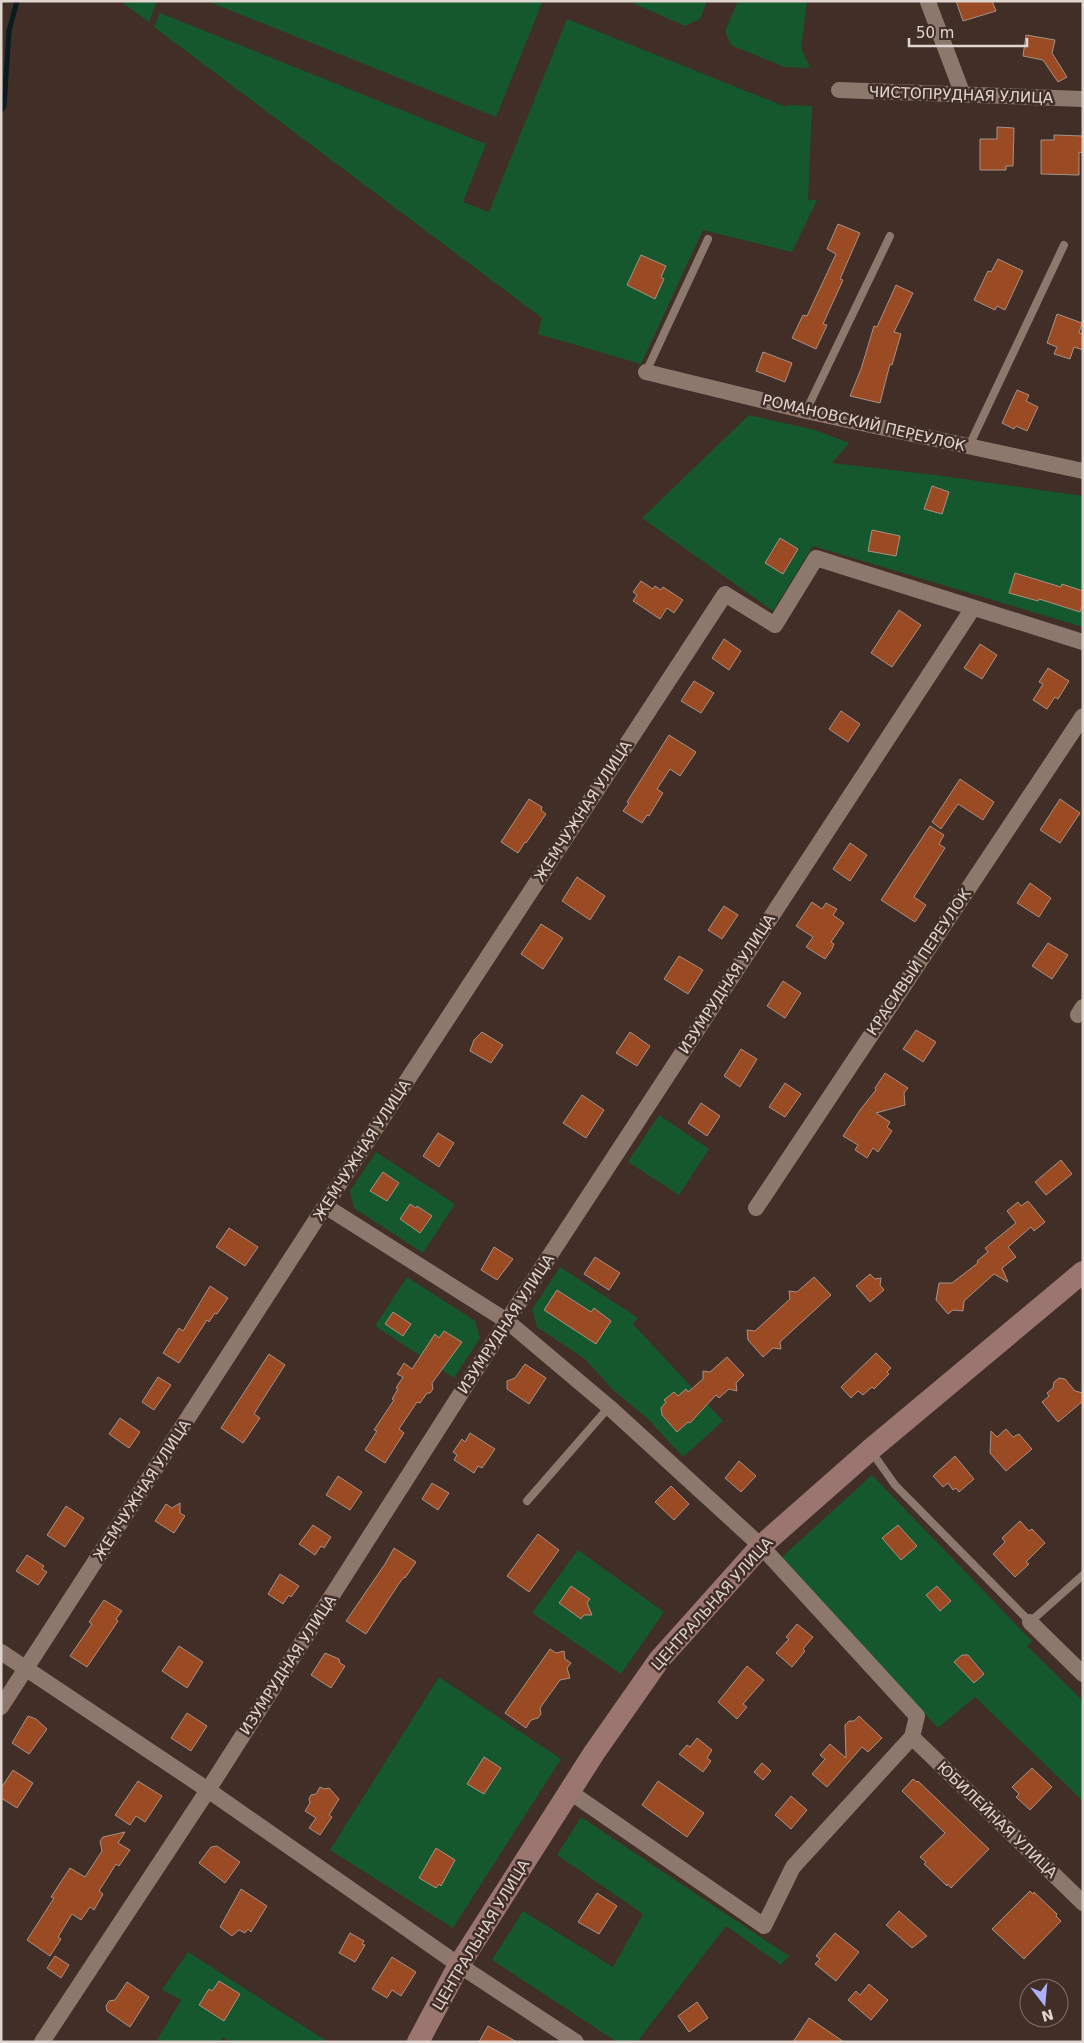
<svg xmlns="http://www.w3.org/2000/svg" width="1084" height="2043" font-family="'DejaVu Sans',sans-serif">
<rect width="100%" height="100%" fill="#412e26"/>
<path fill="#15582d" d="M120,1h37l-8,21z
M207,1h329l6,2 -46,114z
M628,1h79l-7,18 -15,7z
M738,1h69l-6,47 9,20 -26,-1 -53,-22 -6,-14z
M160,13l326,131 -23,58 26,10 78,-193 219,88 1,-2 25,1 -4,94h9l-25,52 -89,-22 -62,134 -103,-30 4,-16 -388,-291z
M749,415l66,15 34,13 -17,20 103,12 148,21v131l-270,-81 -40,65 -131,-93z
M659,1115l50,34 -30,46 -51,-33z
M376,1152l79,52 -32,49 -69,-45 -4,-17z
M560,1267l78,51 -5,6 90,97 -40,36 -35,-38 -36,-30 -27,-30 -48,-32 -5,-17z
M407,1277l68,44 5,17 -26,40 -79,-52z
M872,1475l160,166 -5,5 56,55v100l-108,-104 -37,31 -156,-171z
M578,1550l86,62 -43,62 -89,-61z
M439,1677l122,82 -108,169 -123,-78z
M581,1817l208,139 -8,9 -55,-39 -89,116h-20l-125,-82 31,-49 90,56 30,-53 -86,-59z
M188,1952l140,90h-98l-7,-5 -3,5h-64l25,-42 -19,-10z"/>
<g fill="none" stroke-linecap="round" stroke-linejoin="round">
<path stroke="#0b1c1e" stroke-width="5" d="M1,110l3,-3 5,-76 8,-30"/>
</g>
<path fill="#9b4b23" stroke="#a79187" d="M956,1h36l4,10 -33,10z
M1026,35l29,5 -3,13 15,24 -9,5 -15,-22 -20,-4z
M997,127l17,1 -1,38h-7v4h-26v-31h17z
M1054,135l29,1v17l-4,-1v23l-38,-1v-34h13z
M838,224l22,9 -20,46 3,1 -20,44 4,1 -11,24 -24,-11 11,-23 4,1 29,-62 -9,-5z
M641,255l25,11 -5,11 3,2 -9,20 -28,-14z
M998,259l25,12 -18,39 -8,-4 -2,4 -21,-10 14,-29 3,1z
M896,285l17,8 -19,39 7,2 -9,31 -2,-1 -10,39 -30,-7 11,-27 13,-43 3,1z
M1057,314l25,9 -3,10 4,1v16l-9,-3 -4,12 -16,-5 3,-7 -10,-4z
M763,352l29,11 -7,19 -29,-11z
M1017,390l12,5 -3,6 12,6 -11,24 -11,-5 -2,3 -12,-6z
M932,486l17,6 -7,22 -18,-5z
M872,530l28,6 -4,20 -28,-5z
M780,538l18,11 -15,25 -18,-11z
M1015,573l46,14 1,-3 21,7v12l-3,9 -41,-13 -1,2 -29,-8z
M641,581l12,8 2,-3 6,4 2,-3 20,13 -9,13 -7,-5 -7,11 -27,-18 4,-6 -4,-3z
M899,610l22,15 -29,42 -21,-14z
M724,639l17,12 -12,19 -17,-12z
M980,644l17,11 -15,24 -18,-11z
M1048,668l21,13 -11,18 -3,-2 -8,12 -14,-9 10,-16 -4,-2z
M694,681l20,12 -13,20 -20,-12z
M841,711l19,13 -12,18 -19,-13z
M669,735l27,17 -16,24 -10,-7 -13,20 6,4 -14,23 -2,-1 -5,8 -19,-12 6,-8 -2,-1z
M960,779l34,23 -11,18 -25,-16 -17,25 -9,-7z
M529,799l13,8 -1,3 5,4 -20,29 -1,-1 -7,11 -17,-11z
M1060,799l20,14 -20,30 -20,-13z
M930,826l14,9 -5,9 6,4 -31,49 12,8 -11,17 -34,-22z
M850,843l17,12 -17,26 -17,-12z
M577,877l28,19 -15,24 -28,-19z
M1030,883l21,15 -12,19 -22,-14z
M812,902l10,7 4,-6 11,6 -4,6 11,8 -13,19 3,2 -2,5 -7,10 -19,-12 7,-10 -17,-11z
M724,906l14,9 -16,24 -14,-9z
M541,924l22,14 -20,31 -22,-15z
M1048,943l20,12 -16,24 -20,-13z
M679,956l24,14 -15,24 -24,-15z
M783,981l18,12 -16,25 -18,-12z
M916,1030l20,12 -13,20 -20,-13z
M482,1032l21,13 -12,18 -21,-12 4,-11z
M630,1032l20,14 -13,20 -21,-13z
M741,1049l16,10 -17,28 -16,-11z
M885,1073l23,15 -4,5 1,12 -29,8 14,9 -3,5 5,4 -14,21 -5,-4 -6,10 -12,-8 3,-5 -15,-9 17,-26 16,-20 -1,-2z
M785,1083l16,11 -16,23 -16,-10z
M582,1095l22,15 -18,28 -23,-15z
M701,1103l19,13 -13,20 -19,-13z
M438,1133l16,10 -15,24 -16,-11z
M1061,1160l11,14 -26,21 -11,-13z
M383,1172l16,11 -12,18 -17,-10z
M1028,1201l17,21 -11,9 -3,-4 -23,20 8,10 -14,11 6,14 -14,-8 -30,27 -1,10 -10,-1 -5,4 -12,-14 3,-17h13l26,-20 -1,-2 11,-9 -3,-4 31,-25 -9,-12 11,-9 3,4z
M410,1204l6,4 1,-2 15,10 -12,17 -20,-14z
M229,1228l29,19 -13,19 -29,-19z
M494,1247l19,12 -16,21 -16,-10z
M595,1257l25,16 -11,17 -25,-16z
M870,1274l5,5 6,-1 -1,7 4,5 -14,12 -14,-16z
M814,1277l17,18 -51,47 1,7 -8,-1 -10,9 -15,-17 -1,-10 8,1 35,-32 -1,-8 8,1z
M210,1286l18,12 -11,16 -2,-1 -6,9 -2,-2 -28,43 -16,-10 16,-25 4,3z
M557,1290l34,22 3,-4 17,13 -15,23 -52,-34z
M393,1312l18,12 -8,12 -18,-12z
M444,1331l18,11 -30,41 1,6 -3,4h-3l-7,10 -3,-1 -18,27 5,4 -19,30 -20,-13 12,-19 -3,-1 20,-30 -2,-1 6,-10 -2,-1 7,-11 -6,-3 7,-11 8,6 23,-35 4,4z
M876,1353l15,15 -4,4 2,2 -15,15 -2,-2 -9,8 -5,-4 -7,7 -10,-11z
M269,1354l16,11 -25,39 -6,10 6,4 -17,25 -22,-15z
M727,1357l17,18 -8,8 1,8 -8,-2 -10,9 -3,-3 -26,28 -2,-1 -11,10 -15,-17 -1,-7 5,-6 -2,-2 10,-8 4,4 8,-7 2,3 15,-13v-8l7,1z
M525,1364l21,14 -17,26 -22,-15v-8l8,-3z
M158,1377l13,8 -17,25 -12,-8z
M1059,1378l6,1 10,12 8,2v8l-25,21 -16,-20 7,-6 -2,-3 6,-5 1,-6z
M120,1418l20,14 -11,16 -20,-14z
M1006,1429l7,8 6,-3 13,15 -26,22 -16,-18 1,-22 6,6z
M470,1433l25,16 -13,19 -4,-2 -4,7 -20,-13 3,-5 -4,-3 9,-13 3,3z
M955,1456l19,23 -15,13 -3,-4 -3,2 -5,-7 -5,4 -10,-11z
M739,1461l17,15 -15,16 -16,-14z
M338,1476l24,16 -12,18 -24,-15z
M432,1483l17,10 -11,17 -16,-11z
M671,1486l18,18 -15,16 -19,-18z
M180,1503v10l5,3 -11,17 -19,-12 11,-17 6,4z
M66,1506l18,12 -19,29 -18,-12z
M1020,1521l9,10 3,-2 13,14 -19,19 3,2 -14,13 -22,-23 12,-12 -3,-4z
M313,1525l18,12 -7,11 -3,-2 -6,9 -16,-11z
M898,1525l19,21 -16,14 -19,-22z
M538,1534l21,16 -30,42 -22,-16z
M394,1548l22,14 -11,16 -1,-1 -6,8 -32,49 -20,-13 39,-57z
M27,1555l17,11 -2,3 5,3 -9,13 -22,-14z
M280,1574l19,12 -8,11 -2,-2 -6,9 -15,-10z
M571,1586l19,13 -3,4 5,12h-8l-3,4 -22,-16z
M937,1586l14,15 -11,10 -14,-16z
M104,1600l18,11 -6,8 2,2 -31,46 -17,-11 22,-32 -3,-2z
M797,1624l16,13 -10,12 2,2 -13,16 -16,-14 13,-14 -3,-2z
M179,1646l24,16 -16,26 -25,-17z
M550,1649l6,4 8,-2 1,8 6,4 -4,5 3,10 -10,2 -20,28 1,6 -3,4 -7,2 -5,8 -21,-15z
M325,1653l14,6 1,4 5,3 -14,22 -20,-13z
M962,1655h6l16,19 -10,9 -20,-21z
M747,1666l17,14 -21,24 4,3 -10,12 -19,-17z
M187,1713l20,13 -16,25 -20,-13z
M28,1716l8,3 11,10 -18,25 -17,-11z
M859,1716l23,22 -14,14 -6,-5 -35,40 -15,-13 13,-15 -5,-4 10,-11 16,14 -1,-33 4,-4h5z
M697,1738l15,12 -5,8 4,3 -8,11 -24,-18 8,-9 3,2z
M484,1757l17,11 -17,26 -17,-10z
M762,1763l9,8 -8,9 -9,-8z
M1032,1768l20,19 -22,23 -14,-13 3,-3 -7,-7z
M13,1770l20,13 -16,25 -16,-10v-10z
M913,1779l4,3 1,-1 71,68 -38,39 -3,-4 -1,2 -23,-22 2,-2 -6,-5 25,-24 -43,-42z
M138,1781l24,15 -17,26 -9,-6 -6,9 -15,-10z
M658,1781l46,32 -17,24 -45,-32z
M320,1787l4,2 5,-1 10,11 -10,16 3,2 -12,18 -11,-7 7,-10 -11,-7 5,-8 -1,-4 2,-4 5,-1z
M791,1796l16,14 -16,19 -16,-14z
M125,1832l-7,11 12,7 -11,16 -3,-2 -17,27 4,3 -9,16 -4,-3 -9,13 -9,-6 -14,23 3,2 -11,17 -23,-16 27,-42 -3,-1 19,-29 15,9 17,-26 -2,-10 3,-4z
M217,1846l23,16 -15,21 -26,-20 12,-16z
M436,1848l19,12 -14,26 -2,-2 -3,4 -17,-10z
M241,1889l26,17 -16,26 -3,-3 -3,4 -6,-3 -7,6 -12,-9z
M1030,1891l3,3 1,-2 23,22 -1,2 5,5 -37,38 -32,-30z
M597,1893l20,13 -18,28 -21,-12z
M899,1911l28,25 -15,12 -26,-23z
M350,1933l14,8 -2,3 3,1 -10,17 -16,-9z
M835,1933l24,19 -23,29 -21,-17 5,-5 -4,-3z
M55,1956l14,9 -8,13 -14,-10z
M392,1957l24,15 -15,24 -9,-6 -5,8 -15,-9z
M219,1981l21,13 -16,27 -25,-16 10,-16 3,2z
M127,1982l22,15 -19,30 -23,-16 -1,-5 3,-5 6,-1z
M869,1984l19,16 -17,20 -23,-20 8,-9 4,4z
M697,2002l11,16 -19,14 -11,-16z
M809,2018l35,24h-51z
M488,2026l29,16h-38z"/>
<g fill="none" stroke-linecap="round" stroke-linejoin="round">
<path stroke="#8d786e" stroke-width="8" d="M646,372l62,-133
M806,411l84,-175
M969,446l95,-201
M871,1451l24,34 135,137 53,-47
M527,1501l82,-94"/>
<path stroke="#8d786e" stroke-width="16" d="M928,2l35,93
M839,90l244,9
M646,372l160,39 277,60
M1078,1015l5,-8
M325,1206l182,115 102,86 152,139 156,170 -5,21 -119,130 -29,59 -194,-134
M756,1208l327,-492
M1030,1622l53,52
M1,1652l207,138 251,175 117,77
M1,1707l324,-501 400,-612 50,31 41,-67 267,84
M912,1737l171,166
M42,2042l166,-252 299,-469 466,-713"/>
<path stroke="#9b7670" stroke-width="22" d="M418,2042l41,-77 135,-212 65,-93 102,-114 109,-96 213,-178"/>
</g>
<g text-anchor="middle" stroke-width="5" stroke-linejoin="round" paint-order="stroke">
<g font-size="15" fill="#e1d5d0" stroke="#412e26">
<text transform="translate(961 95) rotate(2)" y="5">ЧИСТОПРУДНАЯ УЛИЦА</text>
<text transform="translate(864 423) rotate(13)" y="5">РОМАНОВСКИЙ ПЕРЕУЛОК</text>
<text transform="translate(583 811) rotate(-57)" y="5">ЖЕМЧУЖНАЯ УЛИЦА</text>
<text transform="translate(919 962) rotate(-56)" y="5">КРАСИВЫЙ ПЕРЕУЛОК</text>
<text transform="translate(727 984) rotate(-57)" y="5">ИЗУМРУДНАЯ УЛИЦА</text>
<text transform="translate(362 1150) rotate(-57)" y="5">ЖЕМЧУЖНАЯ УЛИЦА</text>
<text transform="translate(506 1324) rotate(-57)" y="5">ИЗУМРУДНАЯ УЛИЦА</text>
<text transform="translate(142 1490) rotate(-57)" y="5">ЖЕМЧУЖНАЯ УЛИЦА</text>
<text transform="translate(712 1604) rotate(-48)" y="5">ЦЕНТРАЛЬНАЯ УЛИЦА</text>
<text transform="translate(288 1665) rotate(-57)" y="5">ИЗУМРУДНАЯ УЛИЦА</text>
<text transform="translate(997 1820) rotate(44)" y="5">ЮБИЛЕЙНАЯ УЛИЦА</text>
<text transform="translate(481 1935) rotate(-59)" y="5">ЦЕНТРАЛЬНАЯ УЛИЦА</text>
</g>
</g>
<rect width="1084" height="2043" fill="none" stroke="#e1d5d0" stroke-width="5"/>
<g transform="translate(1044 2003) rotate(164)"><circle r="24" fill="#412e26" stroke="#81716a"/>
<path d="M0-4L9 19L0 12L-9 19Z" fill="#acaffb"/>
<text y="-8" font-size="14" font-weight="bold" text-anchor="middle" fill="#e1d5d0">N</text>
</g>
<path d="M909 38v8h118v-8" fill="none" stroke="#e1d5d0" stroke-width="2.5"/>
<text x="916" y="38" font-size="15" fill="#e1d5d0" stroke="#412e26" stroke-width="4" paint-order="stroke">50 m</text>
</svg>
